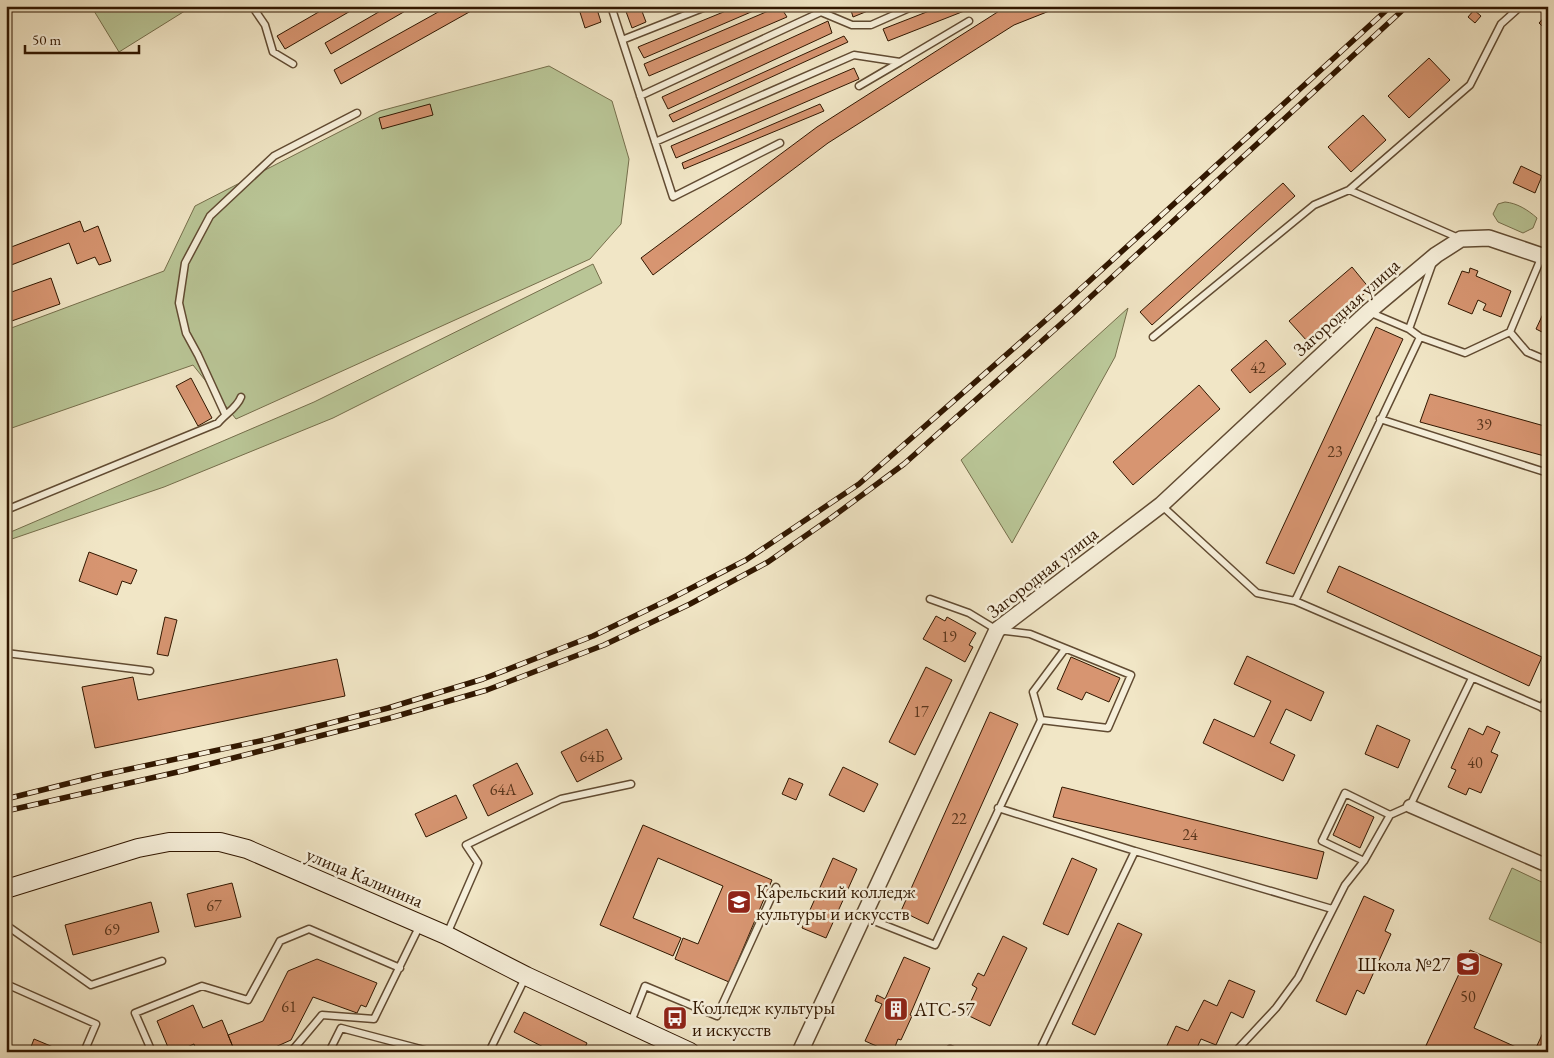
<svg xmlns="http://www.w3.org/2000/svg" width="1554" height="1058" font-family="'EB Garamond',serif">
<rect width="100%" height="100%" fill="#f1e6c6"/>
<filter id="stains"><feTurbulence type="fractalNoise" baseFrequency=".004" numOctaves="4"/><feColorMatrix values="0 0 0 0 .2 0 0 0 0 .09 0 0 0 0 .02 0 0 0 .5 -.17"/></filter>
<radialGradient id="worn" r=".72"><stop offset=".6" stop-color="#630" stop-opacity="0"/><stop offset="1" stop-color="#630" stop-opacity=".3"/></radialGradient>
<path fill="#b9c596" stroke="#756e4b" d="M91,6h95l2,3 -69,43z
M549,66l63,35 17,58 -8,65 -31,35 -354,160 -43,-54 -187,65v-100l158,-59 31,-65 185,-95z
M1505,202c12,1 23,8 32,16l-4,10 -10,5 -25,-11 -5,-8 5,-10z
M593,264l9,19 -269,135 -169,69 -158,54v-7l308,-132z
M1128,308l-13,49 -103,186 -51,-83z
M1512,868l36,17v61l-59,-27z"/>
<path fill="#d79571" stroke="#311700" d="M329,6h30l-74,43 -8,-13z
M389,6h25l-83,48 -6,-11z
M449,6h31l-139,78 -7,-14z
M578,6h18l5,16 -16,6z
M624,6h16l6,16 -14,6z
M738,6h27l-121,52 -6,-11z
M780,6l7,11 -138,59 -5,-12z
M853,6h27l-27,11 -3,-10z
M942,6h35l-89,35 -5,-12z
M1007,6h55l-48,19 -186,118 -175,132 -12,-17 176,-131z
M1474,10l7,6 -6,7 -7,-6z
M1548,13v19l-9,-9z
M828,21l4,12 -164,76 -6,-12z
M844,36l4,6 -175,80 -4,-7z
M1429,58l21,22 -41,38 -21,-22z
M854,68l5,11 -183,79 -5,-12z
M430,104l3,11 -51,14 -3,-11z
M820,104l4,7 -140,58 -2,-6z
M1363,115l23,25 -35,32 -23,-25z
M1521,166l21,10 -7,17 -22,-10z
M1283,183l12,13 -143,129 -12,-13z
M80,221l4,11 14,-6 13,35 -12,4 -4,-8 -18,7 -8,-21 -63,24v-18z
M1352,267l18,22 -63,52 -18,-20z
M1470,268l8,3 -2,5 35,15 -10,26 -18,-7 3,-6 -8,-4 -6,14 -24,-10 14,-33 7,2z
M51,278l9,26 -54,19v-29z
M1548,303v32l-12,-6z
M1376,327l27,12 -109,235 -28,-11z
M1266,340l20,24 -36,29 -19,-23z
M191,378l21,40 -14,8 -22,-40z
M1199,385l21,24 -87,76 -20,-23z
M1430,394l118,33v30l-128,-35z
M89,552l48,18 -6,14 -9,-3 -5,14 -38,-14z
M1339,566l203,91 -13,29 -202,-94z
M936,616l9,5 2,-4 29,16 -7,12 4,2 -8,15 -42,-23z
M165,617l12,3 -9,36 -11,-2z
M1247,656l77,36 -13,29 -25,-12 -16,34 25,12 -12,26 -80,-38 11,-24 40,18 17,-36 -37,-17z
M1071,657l49,21 -11,24 -23,-10 -4,8 -25,-11z
M337,659l8,37 -250,52 -13,-61 51,-10 5,23z
M926,667l26,13 -37,75 -26,-13z
M990,712l28,12 -90,200 -27,-13z
M1377,725l33,15 -12,28 -33,-14z
M1487,726l13,6 -9,20 7,3 -17,38 -12,-5 -3,7 -18,-8 8,-17 -5,-2 18,-40 14,7z
M607,729l15,30 -45,23 -16,-30z
M6,752l5,18 -5,2z
M517,763l16,31 -45,22 -15,-31z
M843,767l35,17 -14,28 -35,-17z
M789,778l14,6 -7,16 -14,-6z
M1062,787l262,65 -7,27 -264,-62z
M456,795l11,23 -41,19 -11,-23z
M1347,804l27,13 -14,31 -27,-13z
M643,825l129,55 -43,102 -54,-23 8,-21 15,6 25,-58 -65,-28 -25,60 48,20 -8,18 -73,-31z
M833,858l24,11 -31,69 -24,-10z
M1072,858l25,11 -29,66 -25,-11z
M232,883l9,34 -46,10 -8,-33z
M1364,896l30,14 -9,21 6,3 -27,60 -7,-4 -11,25 -30,-14z
M151,902l8,30 -86,23 -8,-30z
M1118,923l24,11 -47,101 -23,-11z
M1003,936l24,12 -37,78 -25,-12 12,-26 -5,-3 6,-12 6,3z
M1470,950l32,14 -28,64 53,24h-104z
M904,957l26,11 -20,47 2,1 -11,24 -3,-1 -5,13h-3l-25,-11 17,-37 -7,-3 2,-6 8,4z
M317,959l60,24 -11,24 -5,-2 -4,8 -44,-16 -22,43 -27,12h-29l-7,-17 35,-14 25,-50z
M1229,980l26,11 -12,27 -12,-6 -15,33 -15,-6 -6,13h-31l12,-26 12,5 16,-31 13,6z
M193,1005l10,23 19,-8 13,32h-38l-3,-8 -18,8h-6l-13,-31z
M524,1012l63,31 -4,9h-30l-39,-20z
M1548,1022v30h-14z
M34,1039l31,13h-36z"/>
<g fill="none" stroke-linecap="round" stroke-linejoin="round">
<defs>
<path id="service" d="M252,6l13,19 8,27 20,12
M611,6l62,191 107,-54
M811,6l10,6
M622,40l86,-34
M859,86l41,-24
M640,96l181,-84 31,13h19l43,-19
M655,142l199,-87 46,7 69,-41
M1349,190l112,49
M1542,256l-32,76 17,20 21,9
M1369,312l40,17 11,8
M1409,329l24,-67
M1510,332l-45,21 -45,-16 -125,264 253,109
M1153,337l161,-132 35,-15 121,-105 31,-61 20,-18
M225,414l-27,-59 -12,-22 -7,-30 6,-40 25,-47 64,-60 83,-43
M1380,419l168,54
M1161,505l96,88 38,8
M6,510l212,-87c7,-9 19,-15 23,-26
M930,599l39,14 28,17 33,4 101,41 -23,53 -67,-8
M6,653l144,18
M1542,708l6,-12
M998,808l137,43 -96,201
M1135,851l197,58
M1364,861l-42,-20 23,-48 45,22
M864,917l71,28 106,-225 -8,-28 32,-43
M6,925l85,60 71,-24
M447,934l31,-71 -12,-18 95,-46 70,-15
M6,984l90,40 -12,28
M631,1022l14,-36 72,30 59,-129
M950,1049l7,3
M152,1052l-17,-39 67,-27 46,14 32,-59 29,-12 91,39
M291,1052l31,-37 52,4 46,-94
M329,1052l12,-24 91,24
M489,1052l37,-76
M1235,1052l41,-44 22,-30 47,-93 19,-24 26,-46 20,-9 62,-128"/>
<path id="minor" d="M1410,806l138,60"/>
<path id="tertiary" d="M800,1052l197,-422 164,-125 207,-193 68,-57 25,-16 28,-1 59,20"/>
<path id="secondary" d="M6,889l132,-41 31,-6h51l27,7 199,86 80,41 164,76"/>
</defs>
<use href="#service" stroke="#614b32" stroke-width="9"/>
<use href="#minor" stroke="#614b32" stroke-width="15"/>
<use href="#tertiary" stroke="#614b32" stroke-width="18"/>
<use href="#secondary" stroke="#311700" stroke-width="20"/>
<use href="#service" stroke="#f6efda" stroke-width="6"/>
<use href="#minor" stroke="#f6efda" stroke-width="12"/>
<use href="#tertiary" stroke="#f6efda" stroke-width="15"/>
<use href="#secondary" stroke="#f6efda" stroke-width="18"/>
<defs>
<path id="rail" d="M6,799l96,-24 167,-36 119,-31 95,-29 110,-43 77,-37 76,-39 113,-76 204,-179 328,-299
M6,811l176,-40 208,-53 97,-28 117,-45 86,-41 78,-42 63,-44 73,-54 167,-149 336,-309"/>
</defs>
<use href="#rail" stroke="#311700" stroke-width="5.5"/>
<use href="#rail" stroke="#f6efda" stroke-width="4" stroke-dasharray="11" stroke-linecap="butt"/>
</g>
<defs>
<symbol id="university-square" viewBox="-11 -11 22 22"><rect x="-9" y="-9" width="18" height="18" rx="4" fill="#8f2418" stroke="#f6efda"/><path d="M0-5L7-2L0 1L-7-2ZM-4 1L0 2.5L4 1V4Q0 6-4 4Z" fill="#fff"/></symbol>
<symbol id="school-square" viewBox="-11 -11 22 22"><rect x="-9" y="-9" width="18" height="18" rx="4" fill="#8f2418" stroke="#f6efda"/><path d="M0-5L7-2L0 1L-7-2ZM-4 1L0 2.5L4 1V4Q0 6-4 4Z" fill="#fff"/></symbol>
<symbol id="building-square" viewBox="-11 -11 22 22"><rect x="-9" y="-9" width="18" height="18" rx="4" fill="#8f2418" stroke="#f6efda"/><path d="M-4-6H4V6H1V3H-1V6H-4ZM-2.5-4.3h1.7v1.8h-1.7ZM.8-4.3h1.7v1.8H.8ZM-2.5-1h1.7V.8h-1.7ZM.8-1h1.7V.8H.8Z" fill="#fff"/></symbol>
<symbol id="bus-square" viewBox="-11 -11 22 22"><rect x="-9" y="-9" width="18" height="18" rx="4" fill="#8f2418" stroke="#f6efda"/><path d="M-5-6H5V4H4V6H2V4H-2V6H-4V4H-5ZM-3.5-4V0h7V-4ZM-3.5 1.2v1.5H-2V1.2ZM2 1.2v1.5H3.5V1.2Z" fill="#fff"/></symbol>
</defs>
<g fill-rule="evenodd">
<use href="#university-square" x="725" y="888" width="28" height="28"/>
<use href="#school-square" x="1454" y="950" width="28" height="28"/>
<use href="#building-square" x="882" y="995" width="28" height="28"/>
<use href="#bus-square" x="661" y="1004" width="28" height="28"/>
</g>
<g text-anchor="middle" stroke-width="5" stroke-linejoin="round" paint-order="stroke">
<g font-size="16" fill="#5a361c">
<text x="1258" y="373">42</text>
<text x="1484" y="430">39</text>
<text x="1335" y="457">23</text>
<text x="949" y="642">19</text>
<text x="921" y="717">17</text>
<text x="592" y="762">64Б</text>
<text x="1475" y="768">40</text>
<text x="503" y="795">64А</text>
<text x="959" y="824">22</text>
<text x="1190" y="840">24</text>
<text x="214" y="911">67</text>
<text x="112" y="935">69</text>
<text x="1468" y="1002">50</text>
<text x="289" y="1012">61</text>
</g>
<g font-size="19" fill="#311700" stroke="#f6efda">
<text transform="translate(1346 307) rotate(-42)" y="7">Загородная улица</text>
<text transform="translate(1042 572) rotate(-38)" y="7">Загородная улица</text>
<text transform="translate(365 877) rotate(23)" y="7">улица Калинина</text>
</g>
<g font-size="19" fill="#311700" stroke="#f6efda" text-anchor="start">
<text x="756" y="898">Карельский колледж<tspan x="756" dy="22">культуры и искусств</tspan></text>
<text x="1450" y="971" text-anchor="end">Школа №27</text>
<text x="692" y="1014">Колледж культуры<tspan x="692" dy="22">и искусств</tspan></text>
<text x="914" y="1016">АТС-57</text>
</g>
</g>
<rect width="1554" height="1058" fill="none" stroke="#f1e6c6" stroke-width="25"/>
<rect x="8" y="8" width="1539" height="1043" fill="none" stroke="#311700" stroke-width="2.5"/>
<rect x="12" y="12" width="1529" height="1033" fill="none" stroke="#311700"/>
<path d="M25 45v8h114v-8" fill="none" stroke="#311700" stroke-width="2.5"/>
<text x="32" y="45" font-size="15" fill="#311700" stroke="#f6efda" stroke-width="4" paint-order="stroke">50 m</text>
<rect width="100%" height="100%" filter="url(#stains)"/>
<rect width="100%" height="100%" fill="url(#worn)"/>
</svg>
